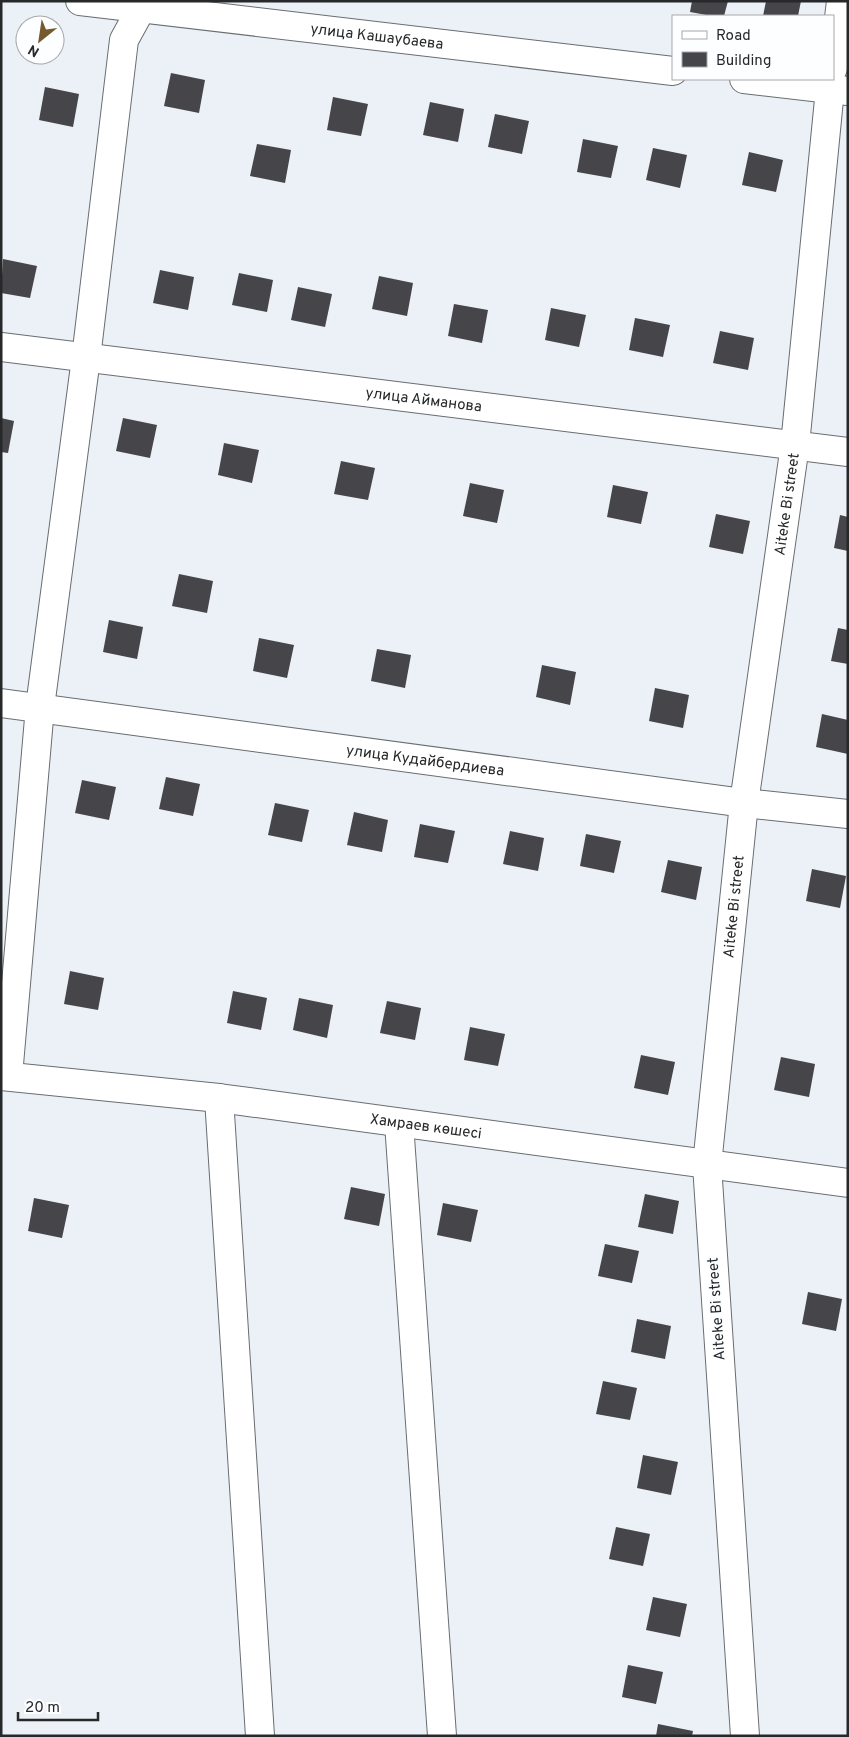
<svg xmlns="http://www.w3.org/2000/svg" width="849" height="1737" font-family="Overpass,sans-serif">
<rect width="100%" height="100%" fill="#ecf1f7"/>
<path fill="#45454a" d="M692,1h36l-4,15h-12l-22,-4z
M766,1h35l-3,15h-35z
M171,73l34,7 -6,33 -35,-7z
M45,87l34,7 -6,33 -34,-7z
M333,97l35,7 -7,32 -34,-6z
M430,102l34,7 -6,33 -35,-7z
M495,114l34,7 -7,33 -34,-7z
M583,139l35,7 -7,32 -34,-6z
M257,144l34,6 -6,33 -35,-7z
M653,148l34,7 -7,33 -34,-8z
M749,152l34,8 -7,32 -34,-7z
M3,259l34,7 -7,32 -29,-5z
M160,270l34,7 -6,33 -35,-7z
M239,273l34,7 -6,32 -35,-7z
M379,276l34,7 -6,33 -35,-7z
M298,287l34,7 -7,33 -34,-7z
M454,304l34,6 -6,33 -34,-7z
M551,308l35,7 -7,32 -34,-7z
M635,318l35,7 -7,32 -34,-7z
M720,331l34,7 -6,32 -35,-7z
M1,418l13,3 -6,32 -7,-1z
M123,418l34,7 -7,33 -34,-7z
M224,443l35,7 -7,33 -34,-8z
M341,461l34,7 -7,32 -34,-6z
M470,483l34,7 -7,33 -34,-7z
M613,485l35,7 -7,32 -34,-7z
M716,514l34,7 -7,33 -34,-7z
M840,515l8,2v34l-14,-3z
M179,574l34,7 -6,32 -35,-7z
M109,620l34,7 -6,32 -34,-7z
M838,628l10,2v34l-17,-3z
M259,638l35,7 -7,33 -34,-7z
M377,649l34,6 -6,33 -34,-7z
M542,665l34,7 -6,33 -34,-8z
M655,688l34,7 -6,33 -34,-7z
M822,714l26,6v34l-32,-7z
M166,777l34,7 -7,32 -34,-7z
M82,780l34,7 -7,33 -34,-7z
M275,803l34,7 -7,32 -34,-7z
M354,812l34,8 -6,32 -35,-7z
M420,824l35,7 -7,32 -34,-6z
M510,831l34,7 -6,33 -35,-7z
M586,834l35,7 -7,32 -34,-7z
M668,860l34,7 -6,33 -35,-8z
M812,869l34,7 -6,32 -34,-7z
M70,971l34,7 -6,32 -34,-6z
M233,991l34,7 -6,32 -34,-7z
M299,998l34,7 -6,33 -34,-8z
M387,1001l34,7 -6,32 -35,-7z
M470,1027l35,7 -7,32 -34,-6z
M641,1055l34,7 -7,33 -34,-7z
M781,1057l34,7 -6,33 -35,-7z
M351,1187l34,7 -6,32 -35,-7z
M645,1194l34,7 -6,33 -35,-7z
M34,1198l35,7 -7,33 -34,-7z
M443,1203l35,7 -7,32 -34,-7z
M605,1244l34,7 -7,32 -34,-7z
M808,1292l34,7 -6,32 -34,-7z
M637,1319l34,7 -6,33 -34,-7z
M603,1381l34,7 -7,32 -34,-6z
M643,1455l35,7 -7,33 -34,-7z
M616,1527l34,7 -7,32 -34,-7z
M653,1597l34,7 -7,33 -34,-7z
M628,1665l35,7 -7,32 -34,-7z
M658,1724l35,7 -1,5h-36z"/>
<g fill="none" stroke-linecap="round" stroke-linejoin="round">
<defs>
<g id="minor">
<path id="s1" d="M80,1l593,70"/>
<path d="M833,68l8,-67"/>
<path d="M744,79l104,12"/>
<path id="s2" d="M1,347l847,105"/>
<path id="s3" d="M1,703l743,100 104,11"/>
<path id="s4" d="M1,1076l218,22 629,85"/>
<path d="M8,1076l32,-369 46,-349 38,-318 17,-31v-8"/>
<path d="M219,1098l41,638"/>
<path d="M399,1123l43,613"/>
<path id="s5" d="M745,1736l-38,-571 37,-362 51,-358 36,-366"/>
</g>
</defs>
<use href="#minor" stroke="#686d71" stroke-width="30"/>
<use href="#minor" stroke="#fff" stroke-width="28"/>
</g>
<g text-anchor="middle" stroke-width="5" stroke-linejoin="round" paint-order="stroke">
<g font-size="15" fill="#26282a" stroke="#fdfeff">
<text dy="5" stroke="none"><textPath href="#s1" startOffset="299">улица Кашаубаева</textPath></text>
<text dy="5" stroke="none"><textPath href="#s2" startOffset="426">улица Айманова</textPath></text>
<text dy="5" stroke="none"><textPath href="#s5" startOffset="1238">Aiteke Bi street</textPath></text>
<text dy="5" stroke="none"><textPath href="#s3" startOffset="428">улица Кудайбердиева</textPath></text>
<text dy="5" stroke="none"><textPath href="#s5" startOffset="832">Aiteke Bi street</textPath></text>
<text dy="5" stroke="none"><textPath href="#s4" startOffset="428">Хамраев көшесі</textPath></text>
<text transform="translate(716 1309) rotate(-94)" y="5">Aiteke Bi street</text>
</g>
</g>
<rect width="849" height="1737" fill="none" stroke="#26282a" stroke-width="5"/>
<rect x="672" y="15" width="162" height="65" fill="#fdfeff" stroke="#a7a8aa"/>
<rect x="682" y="31" width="25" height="8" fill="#ffffff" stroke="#a7a8aa"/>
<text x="716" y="40" font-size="15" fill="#26282a">Road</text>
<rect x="682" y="52" width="25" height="15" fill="#45454a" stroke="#a7a8aa"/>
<text x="716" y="65" font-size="15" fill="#26282a">Building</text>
<g transform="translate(40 40) rotate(210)"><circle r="24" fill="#fdfeff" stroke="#a7a8aa"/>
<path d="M0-4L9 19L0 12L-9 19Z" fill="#745a2c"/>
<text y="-8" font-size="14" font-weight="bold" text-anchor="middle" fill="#26282a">N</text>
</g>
<path d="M18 1712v8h80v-8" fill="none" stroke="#26282a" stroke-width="2.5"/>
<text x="25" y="1712" font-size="15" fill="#26282a" stroke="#fdfeff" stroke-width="4" paint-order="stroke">20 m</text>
</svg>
